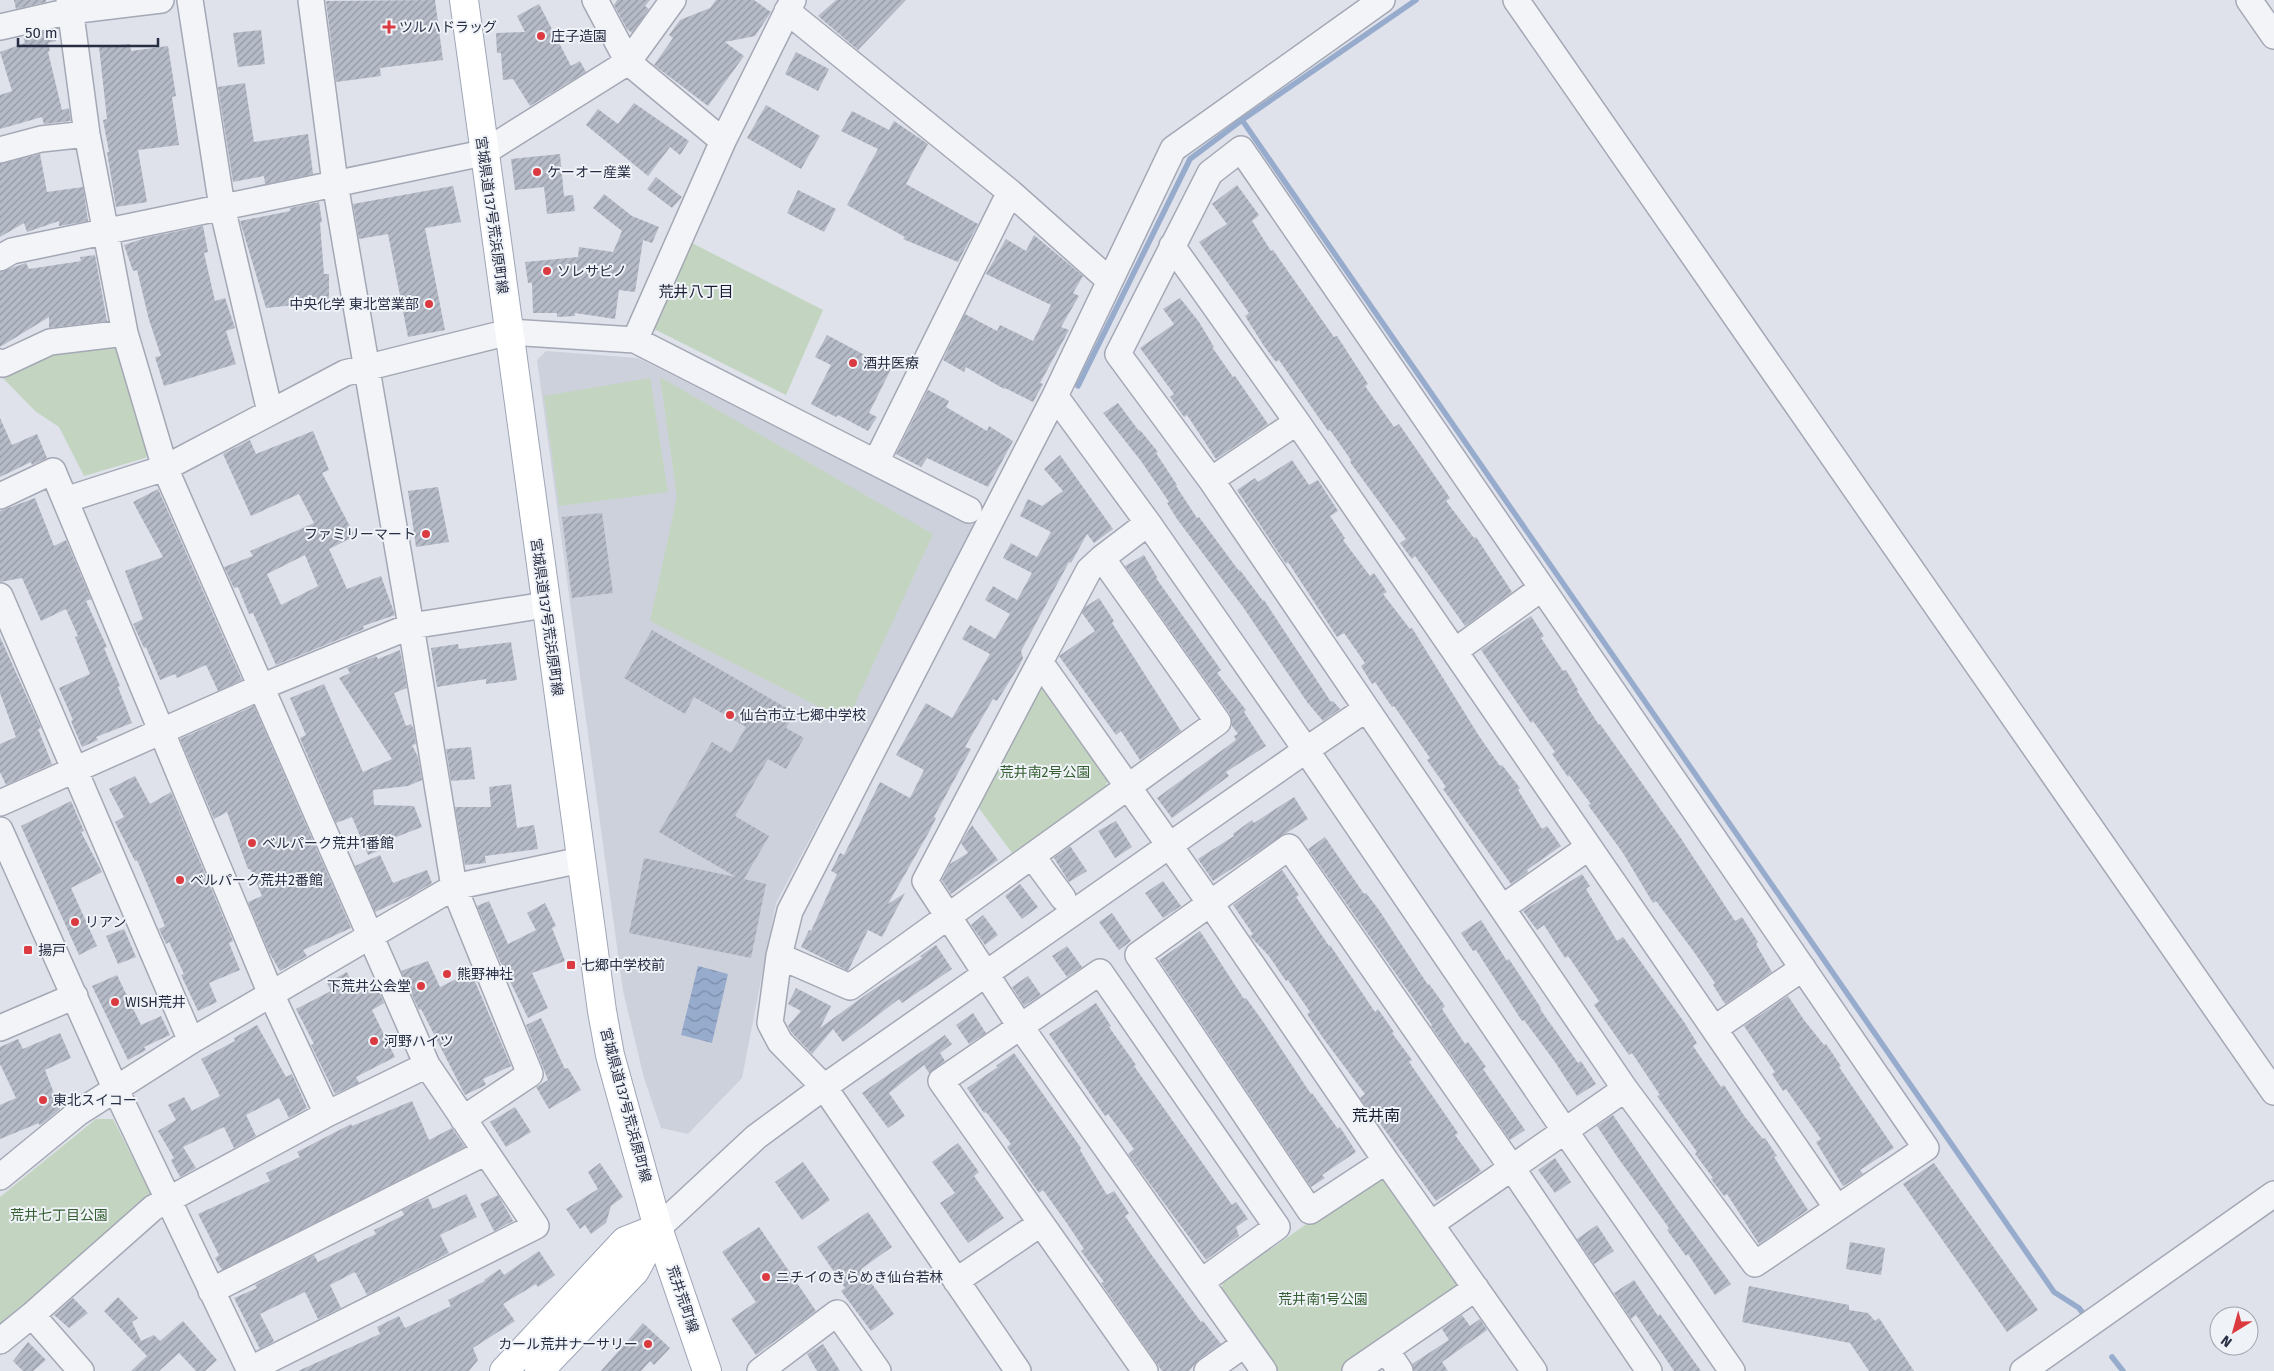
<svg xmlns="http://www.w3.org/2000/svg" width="2274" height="1371" font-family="'Fira Sans','Noto Sans JP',sans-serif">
<defs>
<pattern id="water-waves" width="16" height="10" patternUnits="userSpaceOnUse" patternTransform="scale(1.25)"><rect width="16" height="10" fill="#97abcd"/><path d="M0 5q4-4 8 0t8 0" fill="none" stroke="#7b8ca8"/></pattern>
<pattern id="building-hatch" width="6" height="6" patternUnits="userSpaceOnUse" patternTransform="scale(1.25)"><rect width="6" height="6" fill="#b6bbc8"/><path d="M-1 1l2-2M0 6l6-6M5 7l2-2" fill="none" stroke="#9498a4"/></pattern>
</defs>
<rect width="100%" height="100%" fill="#dfe2ea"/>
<path fill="#cdd1dc" d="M546,351l92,7 338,168 -200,377 -34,175 -54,56 -27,-6 -17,-50 -21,-87 -86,-631z"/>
<path fill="#c3d5c0" d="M688,241l135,69 -37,85 -132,-66z
M109,342l14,11 30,97 -8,8 -61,18 -25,-49 -24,-16 -34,-35 45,-25z
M660,377l273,157 -86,187 -197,-100 27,-124z
M650,378l18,114 -109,14 -15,-110z
M1042,684l66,93 -3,13 -93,63 -37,-50z
M96,1119h17l38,75 -3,11 -148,131v-139z
M1373,1177l16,2 72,98 -5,15 -112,79h-71l-53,-76 3,-12z"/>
<path fill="url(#water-waves)" d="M698,966l30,8 -16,69 -31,-8z"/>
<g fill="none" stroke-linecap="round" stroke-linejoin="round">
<path stroke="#97abcd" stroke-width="5.5" d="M1242,120l812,1172 25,16 3,4
M1078,386l112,-227 52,-39 174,-120
M2112,1357l11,14"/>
</g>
<path fill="url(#building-hatch)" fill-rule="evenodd" d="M14,0h32v2l-30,7z
M435,0l8,60 -63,8 1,8 -45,6 -10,-81z
M617,0h33l-5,6 4,3 -17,24 -5,-4 -13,-24z
M716,0h38l17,12 -16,24 -30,6 19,14 -36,50 -54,-41 19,-27 -4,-3 11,-15 30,-12z
M836,0h70l-48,50 -40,-34z
M539,4l32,62 9,-5 6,11 -56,34 -17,-27 -10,1 -2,-27h-4l-1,-20 29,-1 -8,-16z
M54,30l2,11 -8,2 2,8 -2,1 14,58 7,-2 2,13 -27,3 -2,-7 -42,12v-34l12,-4 -12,-39 25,-9 -2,-7z
M261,30l4,34 -27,3 -5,-34z
M130,44l1,7 37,-5 8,50 -4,1 7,48 -41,5 9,52 -31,5 -9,-55h2l-6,-32 4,-1 -8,-72z
M796,52l33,17 -11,22 -33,-17z
M245,83l9,59 54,-8 5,40 -48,10 -1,-8 -31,6 -15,-95z
M634,103l55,38 -9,14 -10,-8 -22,29 -62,-51 12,-16 20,15z
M766,105l54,31 -19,33 -54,-31z
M852,111l37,19 5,-9 34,23 -22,40 72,40 -20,38 -55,-23 2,-2 -58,-32 31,-56 -37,-18z
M40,154l7,38 36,-5 5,34 -29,5v-5l-32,11 -3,-9 -24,14v-73z
M560,154l4,42 9,-1 2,16 -28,3 -3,-27 -29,3 -4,-31z
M656,177l26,20 -10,11 -25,-19z
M1237,185l22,30 -7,6 19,30 2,-1 61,87 3,-1 31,48 -3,2 29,41 5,-3 51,74 -4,3 28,37 2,-1 36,55 -47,34 -50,-70 -3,3 -12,-16 6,-4 -56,-77 1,-2 -21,-30 -2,1 -49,-71 -3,2 -12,-16 -19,-30 4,-3 -50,-71 28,-18 -15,-20z
M453,186l8,36 -36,6 20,102 -37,7 -20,-103 -29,5 -6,-35z
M798,190l38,19 -12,23 -37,-19z
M604,194l28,22 27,11 -7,16 -9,-3 -8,52 -16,-2 -4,29 -40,-6v3l-18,1v-4h-24l-1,-30h-4l-3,-21 53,-5 1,-10 34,5 9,-21 -29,-23z
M319,202l3,20 -2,1 4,51h5v26h-35l1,5 -29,3 -26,-87 50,-10v-3z
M203,226l5,26 -4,1 11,48 10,-3 10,30 -9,3 10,33 -72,22 -9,-29 6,-1 -12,-36 -12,-50 -4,1 -9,-26 21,-7z
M1034,235l49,41 -10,17 6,3 -18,31 8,3 -29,53 3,1 -10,18 -28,-14 -1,1 -38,-22 -2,5 -21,-12 22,-46 32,17 3,-6 33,16 18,-36 -65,-31 20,-35 20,12z
M95,255l12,66 -58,7v-11l-49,30v-75l26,-9 3,6 52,-8 -1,-4z
M1180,298l19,24 15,25h-2l21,30 2,-1 33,48 -52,35 -29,-44 -3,2 -14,-20 4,-3 -34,-46 34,-24 -11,-15z
M827,335l64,34 -22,44 8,4 -9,14 -30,-16 -2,2 -25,-13 20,-39 -16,-8z
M928,390l21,11 -3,6 41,24 2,-5 24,15 -25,46 -61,-29 -6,9 -25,-13z
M1118,403l21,28 1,-1 18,22 -2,1 21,32 -1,1 21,32 2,-1 40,54 1,-1 23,31 1,-1 67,102 2,-1 7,8 -17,12 -16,-19 -64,-95 -66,-88 -10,-16 2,-1 -28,-41 -38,-48z
M0,418l12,27 25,-11 10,24 -15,7 -1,-3 -31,15z
M313,431l16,39 -7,3 33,63 -26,13 18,40 34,-13 14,39 -32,11 1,3 -88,36 -23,-52 -4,1 -11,-27 -4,1 -10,-21 29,-11 -3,-5 64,-28 -15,-29 -48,22 -28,-62 27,-14 6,14zM305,555l13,31 -37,19 -14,-31z
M1060,455l53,74 -19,14 -7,-9 -16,29 -2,-1 -48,89 2,7 -5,10 -21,33 -4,-2 -28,48 6,2 -37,68 2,1 -7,14 -41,72 17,-11 -23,44 -14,-7 -20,41 -47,-24 8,-17 2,1 26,-57 -6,-3 9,-18 4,2 36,-73 30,16 14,-28 -28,-15 30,-52 26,15 38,-64 -28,-15 8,-14 25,14 15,-25 -25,-14 8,-14 24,14 15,-27 -29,-15 8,-15 26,14 14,-25 -31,-16 8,-17 14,7 21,-15 -19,-22z
M1292,460l17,25 9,-5 20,31 -8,5 15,22 -2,2 27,36 4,-3 13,19 -4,2 27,35 2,-1 67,108 21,30 2,-1 18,23 -2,2 24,39 5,-3 14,20 -34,24 1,2 -17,12 -68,-95 3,-2 -19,-27 3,-2 -36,-52 -2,1 -17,-25 -3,2 -11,-18 4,-3 -21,-30 -7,4 -49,-75 -2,2 -49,-74 18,-12 3,4z
M438,487l11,55 -33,5 -8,-56z
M158,489l84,191 -24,11 -12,-26 -29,13 -2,-4 -15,6 -14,-33 -2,1 -11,-24 10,-5 -18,-48 38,-14 -30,-55z
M35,498l19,48 12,-6 25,59 -5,2 21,46 -3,1 16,38 -2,1 14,36 -36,14 2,3 -16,7 -11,-26 2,-1 -14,-32 31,-14 -15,-37 3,-1 -12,-27 -25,12 -19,-43 -22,4v-71z
M602,513l11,80 -41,5 -10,-81z
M1144,555l13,22 -1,1 65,92 -4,3 29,37 -2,2 22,34 -40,26 3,4 -57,42 -15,-20 79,-58 -2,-4 4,-2 -6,-8 -2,-12 -105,-148z
M1099,598l15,23 -2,2 69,108 -41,29 -19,-29 -5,4 -57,-79 36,-25 -13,-18 3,-6z
M1531,616l13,20 -3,2 22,33 3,-1 12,20 -1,1 22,34 1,-1 80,113 55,84 7,-4 16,25 -2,2 16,28 -47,32 -12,-19 2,-2 -21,-31 -38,-51 -3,2 -30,-50 -35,-48 3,-1 -22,-29 -1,2 -16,-23 3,-2 -22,-31 -2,2 -50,-73z
M652,630l143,83 -9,15 18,10 -18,31 -18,-10 -33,57 34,20 -25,43 22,5 -15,74 -122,-25 15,-75 92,19 -77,-45 53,-90 19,11 15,-26 -52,-30 -9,17 -61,-36z
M0,637l41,91 -3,1 14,35 -46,21 -6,-13v-28l16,-7 -16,-44z
M511,642l6,38 -31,4v-5l-49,8 -6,-39 27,-4 1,5z
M400,650l7,38 -13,5 12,33 5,-2 3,6 2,14 -4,1 6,12 4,23 -14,6 -35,4 1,15 40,1 8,21 -36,14 2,6 -20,8 -16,-38 -16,6 -36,-85 6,-3 -16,-37 34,-14 39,88 29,-13 -53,-81 11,-5 -3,-5 29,-12 2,3z
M254,706l97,222 -48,22 4,6 -27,15 -11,-19 -21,-50 14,-6 -12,-27h-2l-21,-57 -13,7 -34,-80z
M471,747l4,32 -24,2 -5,-32z
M135,776l15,28 21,-12 62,149 -4,2 11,27 -31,13 8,19 -19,9 -17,-36 3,-1 -15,-32 -3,2 -7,-15 6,-3 -28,-66 -2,1 -20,-39 9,-5 -15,-28z
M511,784l6,44 17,-3 4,24 -53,7 1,7 -21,2 -10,-58h36l-2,-20z
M1294,797l14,22 -95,62 -15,-22 36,-23 -1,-2 19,-14 2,3z
M71,801l13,30 -3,1 21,40 -31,16 26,58 -18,9 -58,-129z
M1116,821l16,26 -17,11 -17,-27z
M972,825l26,35 -47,34 -9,-14 8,-16 18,-11 -7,-10z
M1325,837l39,57 2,-1 13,17 49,75 1,-1 16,22 -3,3 23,35 3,-2 18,25 -3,2 42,61 -15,10 -79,-114 1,-1 -124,-176z
M1070,846l17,25 -18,11 -15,-24z
M380,855l13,28 34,-13 5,13 -20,12 -37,17 -20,-46z
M1282,870l17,25 -3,2 33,49 1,-1 45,67 3,-3 16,23 -2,1 20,27 -3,2 49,71 -3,2 26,36 -45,30 -57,-79 -1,2 -18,-26 5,-4 -42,-56 -16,-24 3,-2 -22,-32 -2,1 -17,-25 -19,-20 3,-2 -20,-29z
M1582,874l8,12 -4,3 31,52 6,-4 61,85 13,21 -4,3 28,41 3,-2 21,32 18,22 2,-1 12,18 -3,1 34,53 -49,34 -32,-50 -3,2 -13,-17 2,-1 -18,-24 2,-2 -40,-56 3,-1 -28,-42 -3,2 -35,-50 5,-4 -31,-45 -3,2 -21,-33 -7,5 -14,-19z
M1163,881l18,25 -18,12 -18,-25z
M1020,884l18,23 -16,12 -17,-23z
M489,901l19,43 28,-14 -9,-17 18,-10 11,23 -4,2 13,33 -33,12 16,35 -20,10 -28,-57 -23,-55z
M1112,913l19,28 -12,9 -20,-28z
M983,915l15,20 -13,10 -14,-20z
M1481,920l26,41 2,-2 32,49 -1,1 38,54 3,-2 15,23 -19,12 -22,-34 -31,-42 -2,1 -46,-71 -3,1 -12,-18z
M124,929l12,28 -18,7 -12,-28z
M1200,931l44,68 2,-1 18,25 47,71 1,-1 26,36 2,-2 16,25 -34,23 3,3 -14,9 -152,-227z
M936,945l16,24 -50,34 -3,-4 -56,43 -10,-13 -21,25 -20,-21 -4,-7 13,-15 -13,-7 8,-16 35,18 -11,22 51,-37 51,-33 -2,-2z
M1067,946l15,21 -15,10 -15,-21z
M428,961l12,26 31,-15 40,94 -28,13 3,6 -21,10 -44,-86 -2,1 -18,-39z
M347,972l10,22 19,-10 8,19 -12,7 23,47 -39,20 3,6 -24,11 -24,-49 3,-1 -18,-35 35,-18 -4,-8z
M117,975l24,50 20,-9 9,19 -26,12 2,3 -18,10 -36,-74z
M1028,976l13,19 -17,11 -12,-19z
M1788,996l16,24 20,25 2,-1 15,22 -2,1 55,81 -34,22 3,4 -20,12 -27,-44 5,-3 -35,-50 -3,2 -11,-17 3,-2 -31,-46z
M1096,1003l15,23 -2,1 27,38 -2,1 98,139 4,-3 12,17 -12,8 3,9 -33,24 -78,-106 6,-5 -26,-35 -3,2 -56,-82z
M973,1013l13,20 -17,11 -13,-19z
M541,1018l24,51 3,-1 13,22 -32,19 -13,-22 12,-7 -22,-55z
M257,1025l29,52 6,-3 15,34 -18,10 -10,-20 -33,17 10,21 -22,12 -10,-21 -41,20 13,21 -16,9 -9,-17 3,-2 -16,-27 18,-11 -8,-15 16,-8 8,14 28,-15 -19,-37 34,-18 -1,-3z
M60,1033l11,25 -26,12 15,39 -18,15 -3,1v-2l-39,16v-34l16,-7 -16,-34v-17l18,-8 5,10z
M945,1035l7,9 -12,9 5,8 -16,12 -5,-8 -35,28 16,23 -17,12 -26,-35z
M1014,1053l67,95 -1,2 27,45 7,-4 15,22 -4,3 28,41 48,65 2,-1 18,23 -22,15 -10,12h-27l-61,-88 3,-1 -23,-31 3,-2 -18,-27 -23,-32 -4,3 -32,-46 4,-3 -25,-32 -2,1 -17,-25 31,-21 -2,-1z
M412,1101l17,39 23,-12 13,19 -243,123 -7,-12 4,-3 -21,-41 72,-33 -4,-8 34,-16 -3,-5 54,-28 1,2z
M515,1107l16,25 -25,15 -16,-25z
M1613,1115l63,93 55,76 -16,11 -27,-41 -2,2 -19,-26 2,-2 -51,-70 -21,-32z
M958,1143l21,29 -5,4 30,42 -36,25 -28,-40 15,-10 -23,-31z
M1555,1158l16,24 -16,11 -17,-23z
M803,1162l27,38 -28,20 -27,-38z
M600,1163l23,34 -12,9 -5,17 -15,11 -6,-9 -5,4 -14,-20 32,-20 -10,-17z
M1934,1163l104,147 -31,22 -104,-148z
M466,1194l11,23 -37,18 9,18 -82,42 -12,-23 -25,13 11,23 -23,11 -13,-27 -45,22 14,27 -14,8 -26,-51 23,-10 -2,-3 59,-30 4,7 58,-28 -2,-4 30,-15 -2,-5 26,-12 5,11z
M498,1195l15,26 -19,10 -14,-27z
M868,1212l24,35 -31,22 33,45 -23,17 -30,-40 4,-3 -28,-41z
M1597,1225l17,26 -20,13 -17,-25z
M759,1227l57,84 -60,44 -25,-36 25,-17 -34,-50z
M1850,1242l35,6 -4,27 -35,-6z
M539,1251l16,24 -17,12 -2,-3 -33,20 12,17 -42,27 5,12 -9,11h-171l82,-37 -3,-7 22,-11 6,12 46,-22 -3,-6 37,-19 -1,-1 16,-11 4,6z
M1634,1280l24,36 2,-2 41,57h-27l-38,-56 -5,4 -17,-26z
M1749,1286l100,19v5l19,3 7,8 4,-3 35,53h-45l-19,-28 -108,-21z
M118,1297l20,21 -6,4 9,19 13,-6 6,6 23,-20 34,39 -12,11h-9l-17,-18 -20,18h-28l16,-15 -43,-45z
M73,1298l15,15 -19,15 -15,-13z
M1462,1315l8,11 10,-7 7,11 -45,32 6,9h-34l-2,-7 37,-24 -7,-11z
M643,1323l27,25 -16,17 -4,-4 -9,10h-40z
M28,1342l18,18 -13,11h-10l-10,-10z
M823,1344l17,27h-23l-10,-17z"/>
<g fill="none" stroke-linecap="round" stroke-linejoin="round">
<defs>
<path id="minor" d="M69,0l18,134 38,199 40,135 262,597 109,161 -287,144
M190,0l32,207 48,205
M311,0l24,183 76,443 43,261 76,187 -67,45
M595,0l33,62 95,79
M1516,0l758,1092
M2249,0l25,36
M787,11l223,181 100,89
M0,27l70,-16 91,-11
M0,150l41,-11 46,-5
M1172,246l125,176 540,786
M0,258l12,-7 471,-98 145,-91 45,-62
M635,340l88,-199 70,-141
M0,362l3,2 47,-22 75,-9
M876,462l134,-270
M1211,480l86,-58
M0,496l53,-25 218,523 56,120
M65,500l100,-32 180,-95 164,-41 126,8 334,170
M1102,558l-13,12 -49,92 170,241 176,258 -76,50 -172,-256 151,-108 223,321 137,203
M0,596l191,445
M1455,651l87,-63
M1040,662l-115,219 95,145 244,345
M1366,709l-60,41 259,381 167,240
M0,803l261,-116 150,-61 134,-21
M0,830l116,260 134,281
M1032,856l31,42
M1502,908l87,-61
M779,956l71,31 368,-265 -116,-164 46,-35
M0,1028l75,-32
M1714,1029l89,-61
M1386,1161l148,210
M0,1177l78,-64 113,-72 263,-154 127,-27
M1431,1224l194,-135 130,175 171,-116 -685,-999 -31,24 -92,181 93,126 414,609
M658,1228l98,-91 68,-50 482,-337 -158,-227 -93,-127
M956,1281l84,-57
M211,1291l275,-139
M32,1315l49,56
M0,1341l32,-26 121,-107 174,-94 100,-49
M1386,1350l14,21
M760,1371l77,-58 41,58
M1018,1371l-194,-284 -44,-45 -10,-19 9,-67 11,-45 265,-515 118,-247 209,-149
M1145,1371l-204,-290 159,-109 177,255 -76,55
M1207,1371l38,-27
M1355,1371l121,-83
M2023,1371l251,-177"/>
<path id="major" d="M464,0l138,1011 8,44 48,173 49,143
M504,1371l121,-130 33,-13
M539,1371l96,-100 23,-43"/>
</defs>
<use href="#minor" stroke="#a4a8b5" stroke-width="28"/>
<use href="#major" stroke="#9ea5b7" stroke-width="30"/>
<use href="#minor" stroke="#f3f4f8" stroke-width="25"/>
<use href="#major" stroke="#fff" stroke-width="28"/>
</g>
<g fill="#da3a40" stroke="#eff2f7" stroke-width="2">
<path d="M386.5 19.5h5v5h5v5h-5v5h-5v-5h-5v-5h5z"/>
<circle cx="541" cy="36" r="5"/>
<circle cx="537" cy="172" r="5"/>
<circle cx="547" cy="271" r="5"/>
<circle cx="429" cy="304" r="5"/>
<circle cx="853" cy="363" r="5"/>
<circle cx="426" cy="534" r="5"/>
<circle cx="730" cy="715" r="5"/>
<circle cx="252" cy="843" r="5"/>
<circle cx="180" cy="880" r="5"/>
<circle cx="75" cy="922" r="5"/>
<rect x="23" y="945" width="10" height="10" rx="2.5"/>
<rect x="566" y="960" width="10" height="10" rx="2.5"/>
<circle cx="447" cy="974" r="5"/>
<circle cx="421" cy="986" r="5"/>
<circle cx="115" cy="1002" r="5"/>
<circle cx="374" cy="1041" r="5"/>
<circle cx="43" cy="1100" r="5"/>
<circle cx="766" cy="1277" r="5"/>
<circle cx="648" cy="1344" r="5"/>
</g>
<g text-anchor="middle" stroke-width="4" stroke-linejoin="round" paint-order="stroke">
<g font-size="14" fill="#272e43" stroke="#eff2f7" text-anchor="start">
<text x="399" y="32">ツルハドラッグ</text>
<text x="551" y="41">庄子造園</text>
<text x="547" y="177">ケーオー産業</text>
<text x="557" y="276">ソレサピノ</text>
<text x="419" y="309" text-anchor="end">中央化学 東北営業部</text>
<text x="863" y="368">酒井医療</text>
<text x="416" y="539" text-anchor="end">ファミリーマート</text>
<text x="740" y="720">仙台市立七郷中学校</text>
<text x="262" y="848">ベルパーク荒井1番館</text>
<text x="190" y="885">ベルパーク荒井2番館</text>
<text x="85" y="927">リアン</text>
<text x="38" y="955">揚戸</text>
<text x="581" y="970">七郷中学校前</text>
<text x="457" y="979">熊野神社</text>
<text x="411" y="991" text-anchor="end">下荒井公会堂</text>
<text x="125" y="1007">WISH荒井</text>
<text x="384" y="1046">河野ハイツ</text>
<text x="53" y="1105">東北スイコー</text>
<text x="776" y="1282">ニチイのきらめき仙台若林</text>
<text x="638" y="1349" text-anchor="end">カール荒井ナーサリー</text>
</g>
<g font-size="14" fill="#272e43" stroke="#eff2f7">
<text transform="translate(492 215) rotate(82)" y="5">宮城県道137号荒浜原町線</text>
<text transform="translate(547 617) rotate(82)" y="5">宮城県道137号荒浜原町線</text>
<text transform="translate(626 1105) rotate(75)" y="5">宮城県道137号荒浜原町線</text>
<text transform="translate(683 1299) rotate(71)" y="5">荒井荒町線</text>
</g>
<g font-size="14" fill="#366033" stroke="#eff2f7">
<text x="1045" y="777">荒井南2号公園</text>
<text x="59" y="1220">荒井七丁目公園</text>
<text x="1323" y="1304">荒井南1号公園</text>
</g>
<g font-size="15" fill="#191f33" stroke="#eff2f7">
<text x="696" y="297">荒井八丁目</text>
</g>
<g font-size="16" fill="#191f33" stroke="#eff2f7">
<text x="1376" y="1121">荒井南</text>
</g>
</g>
<g transform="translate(2234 1331) rotate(217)"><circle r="24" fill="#eff2f7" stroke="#9fa4af"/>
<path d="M0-4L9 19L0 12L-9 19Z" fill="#da3a40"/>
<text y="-8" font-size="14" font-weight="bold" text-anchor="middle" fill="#272e43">N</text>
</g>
<path d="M18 38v8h140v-8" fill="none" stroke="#272e43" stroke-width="2.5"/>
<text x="25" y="38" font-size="15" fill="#272e43" stroke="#eff2f7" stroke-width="4" paint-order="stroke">50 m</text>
</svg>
